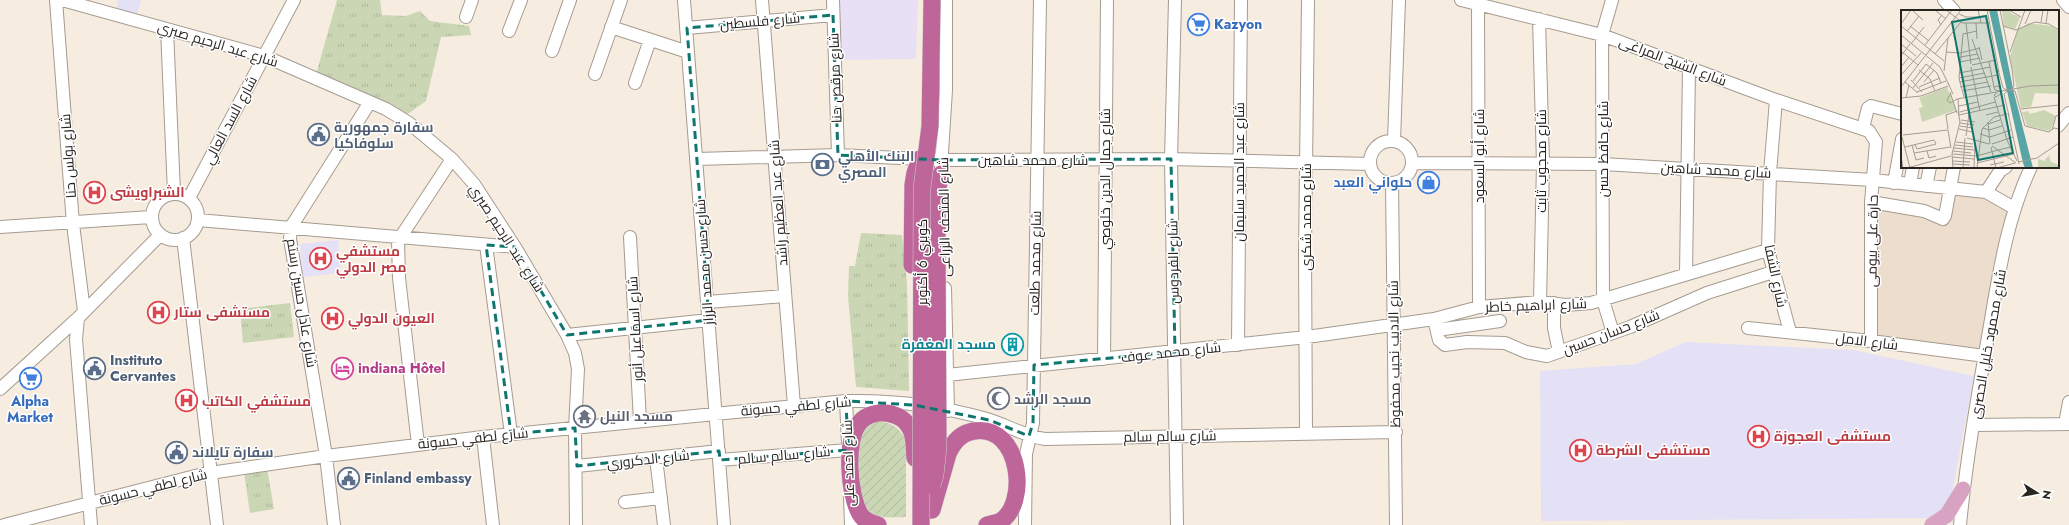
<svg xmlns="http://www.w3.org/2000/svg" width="2069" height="525" font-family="Jost,Cairo,sans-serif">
<defs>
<pattern id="grass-tufts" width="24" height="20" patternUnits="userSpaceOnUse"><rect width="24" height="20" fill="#cbd6b5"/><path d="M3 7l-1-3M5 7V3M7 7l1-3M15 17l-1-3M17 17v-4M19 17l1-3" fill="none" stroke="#aeb89b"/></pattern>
<pattern id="garden-furrows" width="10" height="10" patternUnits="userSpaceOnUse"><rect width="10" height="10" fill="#cbd6b5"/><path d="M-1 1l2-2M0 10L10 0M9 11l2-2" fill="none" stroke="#aeb89b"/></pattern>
</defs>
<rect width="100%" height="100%" fill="#f7ece0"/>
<path fill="#e8e0f5" d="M837,0h81l-2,59 -77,1z"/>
<path fill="#edddcc" d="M1951,191l33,4 26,15 -27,142 -108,-13 -2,-135 72,17z"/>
<path fill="#e4e1f7" d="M118,0h23l-4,16 -21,-5z
M338,240l3,33 -38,4 -3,-33z
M1685,342l168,8 121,26 -24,127 -14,15 -395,3 -1,-150 96,-7z"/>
<path fill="url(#grass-tufts)" d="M337,0h43l2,15 24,1 14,-5 10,10 39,5 2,9 -30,2 -15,64 -21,15 -90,-38z
M861,233l41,2 5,49 2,107 -53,-4 -8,-91 1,-30h6z
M290,303l4,34 -51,6 -3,-34z
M267,468l7,41 -24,4 -6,-41z"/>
<path fill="url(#garden-furrows)" d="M876,421c16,2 22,5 30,19v77c-11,0 -24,2 -34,-4 -16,-10 -18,-60 -11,-77 3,-7 8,-11 15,-15z"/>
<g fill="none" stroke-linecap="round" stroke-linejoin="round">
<defs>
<path id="minor" d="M56,0l17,224 11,87
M62,0l202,56 122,53 23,14 43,36 22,25 41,63 52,88 8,18 3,16 -3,59 1,97
M684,0l40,525
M762,0l32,406
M833,0l5,155
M1175,0l-4,159 6,366
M1461,0l141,35 174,65 93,31 7,11 -5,60v139
M1612,0l-10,35 1,265 10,33
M1944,0l10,11
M2063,0l6,7
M1478,4l1,303
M466,17l6,-17
M1539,19l4,145 -3,138
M611,27l77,25
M687,28l146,-13
M167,29l7,164
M509,31l12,-31
M552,51l18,-51
M595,74l26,-74
M635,83l15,-43
M1776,100l-6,73 -2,77 22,82
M2058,126l11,-13
M1863,128l5,-20 3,-2 31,8
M1370 162a21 21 0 1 1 42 0a21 21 0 1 1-42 0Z
M1394,141l5,-141
M697,159l141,-4 103,5 230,-1 199,5
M1412,163l191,1 270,16 113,12 28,16
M941,168l5,-78v-90
M1392,183l4,342
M1894,183l8,-44
M1910,184l3,-17
M1926,186l4,-19
M1986,192l14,-21 6,-4
M152 217a23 23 0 1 1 46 0a23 23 0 1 1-46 0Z
M189,198l105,-198
M1871,202l53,9 19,8 2,-3 9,-49
M198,220l317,27
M0,227l151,-10
M630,237l10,184
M183,238l34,287
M486,245l25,189
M1686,274l3,-206
M945,288l3,123
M707,302l78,-6
M1554,303v25l5,24
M78,318l-2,21 15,186
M1434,319l5,21 6,5 22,-3 38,1 21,9 21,4 83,-29 77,-34 66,-21
M1748,328l123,13 114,15
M1437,330l63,-9
M567,335l142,-15
M1238,345l3,-345
M1104,359l3,-359
M947,375l360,-38 127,-18 45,-12 61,-5 26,3 25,-2 177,-53
M0,389l78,-71 82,-83
M846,401l2,43
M2065,424l4,-22
M1974,425l95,-1
M1306,434l-1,-182 3,-252
M483,437l10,88
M418,445l-19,-167 -1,-37 54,-82
M656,458l8,67
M720,460l128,-10
M577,466l142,-15
M850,498l1,27
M625,502l36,-4
M4,525l199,-51 123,-18 157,-19 363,-36c47,-1 96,5 141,18 20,6 37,17 58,20l351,-7
M334,525l-8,-69 -36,-217 1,-12 79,-125
M1025,525l1,-71 7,-31 7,-423
M1960,525c6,-63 17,-126 28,-188 10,-58 18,-117 43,-170"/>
<path id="major" d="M1932,525l15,-10 16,-26"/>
<path id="highway" d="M937,247v-56l4,-17
M912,265l1,-80 2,-12 5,-14
M932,510l16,-56c5,-12 13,-21 26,-23 47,-8 56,75 25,91 -4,1 -8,2 -12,3
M878,525c-7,-2 -14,-4 -18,-11 -11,-18 -16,-75 0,-92 14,-15 43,-11 51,8 4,8 3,19 4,28"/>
</defs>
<use href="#minor" stroke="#a59b90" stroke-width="14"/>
<use href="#major" stroke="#d0cfce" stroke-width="16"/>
<use href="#highway" stroke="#d0cfce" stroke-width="18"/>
<use href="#minor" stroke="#fff" stroke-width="12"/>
<use href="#major" stroke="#d8a3c2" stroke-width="15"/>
<use href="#highway" stroke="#be659a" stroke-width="17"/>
<defs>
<path id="highway-bridge" d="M932,485l3,-10 3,-28 -1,-200
M921,525l1,-337 8,-62 2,-126"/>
</defs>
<use href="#highway-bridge" stroke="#d0cfce" stroke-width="18" stroke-linecap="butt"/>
<use href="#highway-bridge" stroke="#be659a" stroke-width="17"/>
</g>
<path fill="none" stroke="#0f766e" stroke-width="3" stroke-dasharray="8 5" stroke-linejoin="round" d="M833,15l5,140 103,5 230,-1 4,193 -141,13 -1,58 -4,13 -40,-16 -75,-15 -68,-4 2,49 -128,10 -1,-9 -142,15 -2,-38 -64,6 -25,-189 29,2 52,88 142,-15 -22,-292z"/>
<defs>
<symbol id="supermarket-ring" viewBox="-11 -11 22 22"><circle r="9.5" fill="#fff" stroke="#3f7fe0" stroke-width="1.5"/><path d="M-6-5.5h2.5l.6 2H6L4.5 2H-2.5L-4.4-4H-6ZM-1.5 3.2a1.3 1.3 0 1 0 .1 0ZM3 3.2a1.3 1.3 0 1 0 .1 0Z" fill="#3f7fe0"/></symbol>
<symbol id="civic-ring" viewBox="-11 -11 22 22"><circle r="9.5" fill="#fff" stroke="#5c6f8a" stroke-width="1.5"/><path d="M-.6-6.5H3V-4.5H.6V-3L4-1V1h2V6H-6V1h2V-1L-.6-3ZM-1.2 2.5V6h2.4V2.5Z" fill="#5c6f8a"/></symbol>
<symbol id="bank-ring" viewBox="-11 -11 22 22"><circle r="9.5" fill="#fff" stroke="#5c6f8a" stroke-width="1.5"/><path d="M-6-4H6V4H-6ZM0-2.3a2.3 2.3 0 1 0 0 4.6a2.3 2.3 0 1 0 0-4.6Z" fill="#5c6f8a"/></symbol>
<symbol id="shop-ring" viewBox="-11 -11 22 22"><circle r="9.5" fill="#fff" stroke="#3f7fe0" stroke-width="1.5"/><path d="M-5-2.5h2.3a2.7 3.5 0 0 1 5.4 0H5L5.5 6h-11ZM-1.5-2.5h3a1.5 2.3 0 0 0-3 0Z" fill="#3f7fe0"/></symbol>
<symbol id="hospital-ring" viewBox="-11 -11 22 22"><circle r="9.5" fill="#fff" stroke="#e0444e" stroke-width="1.5"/><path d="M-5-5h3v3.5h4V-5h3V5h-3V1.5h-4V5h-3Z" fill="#e0444e"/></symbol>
<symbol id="building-ring" viewBox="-11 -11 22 22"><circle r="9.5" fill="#fff" stroke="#0f9aa8" stroke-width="1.5"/><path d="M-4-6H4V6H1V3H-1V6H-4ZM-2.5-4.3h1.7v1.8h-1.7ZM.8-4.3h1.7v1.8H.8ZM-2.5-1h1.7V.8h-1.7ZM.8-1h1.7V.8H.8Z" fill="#0f9aa8"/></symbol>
<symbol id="hotel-ring" viewBox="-11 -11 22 22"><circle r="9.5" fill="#fff" stroke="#d1479c" stroke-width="1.5"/><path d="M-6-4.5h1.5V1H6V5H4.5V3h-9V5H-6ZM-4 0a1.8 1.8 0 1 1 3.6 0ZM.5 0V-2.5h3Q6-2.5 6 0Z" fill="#d1479c"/></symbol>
<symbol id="mosque-ring" viewBox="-11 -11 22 22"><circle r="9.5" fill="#fff" stroke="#6b7280" stroke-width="1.5"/><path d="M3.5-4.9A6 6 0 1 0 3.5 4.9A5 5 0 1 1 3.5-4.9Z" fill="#6b7280"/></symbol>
<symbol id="temple-ring" viewBox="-11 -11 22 22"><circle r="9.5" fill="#fff" stroke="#6b7280" stroke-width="1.5"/><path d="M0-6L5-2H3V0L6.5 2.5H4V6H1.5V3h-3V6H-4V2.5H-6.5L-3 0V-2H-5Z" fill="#6b7280"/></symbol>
</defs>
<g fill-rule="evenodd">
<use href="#supermarket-ring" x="1186" y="12" width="25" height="25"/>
<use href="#civic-ring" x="306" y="122" width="25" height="25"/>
<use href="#bank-ring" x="810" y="152" width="25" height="25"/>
<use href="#shop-ring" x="1416" y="170" width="25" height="25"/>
<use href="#hospital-ring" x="82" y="180" width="25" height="25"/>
<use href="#hospital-ring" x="308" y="246" width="25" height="25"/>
<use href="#hospital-ring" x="146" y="300" width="25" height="25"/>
<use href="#hospital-ring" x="320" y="306" width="25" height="25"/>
<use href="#building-ring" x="1000" y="332" width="25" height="25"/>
<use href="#civic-ring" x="82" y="356" width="25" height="25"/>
<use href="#hotel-ring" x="330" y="356" width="25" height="25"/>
<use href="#supermarket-ring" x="18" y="366" width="25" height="25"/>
<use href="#mosque-ring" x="986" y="386" width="25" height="25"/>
<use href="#hospital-ring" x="174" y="388" width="25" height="25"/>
<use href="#temple-ring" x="572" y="404" width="25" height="25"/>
<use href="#hospital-ring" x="1746" y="424" width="25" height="25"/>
<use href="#hospital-ring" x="1568" y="438" width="25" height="25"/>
<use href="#civic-ring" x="164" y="440" width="25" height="25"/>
<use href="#civic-ring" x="336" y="466" width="25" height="25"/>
</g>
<g text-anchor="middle" stroke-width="3" stroke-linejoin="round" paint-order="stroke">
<g font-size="14" fill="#282420" stroke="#fff">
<text transform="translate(760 21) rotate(-5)" y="5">شارع فلسطين</text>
<text transform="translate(218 44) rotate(17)" y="5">شارع عبد الرحيم صبري</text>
<text transform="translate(1673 61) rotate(21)" y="5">شارع الشيخ المراغى</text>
<text transform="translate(835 78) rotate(-92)" y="5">شارع مرقص حنا</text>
<text transform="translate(230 120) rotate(-62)" y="5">شارع السد العالي</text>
<text transform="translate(1603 149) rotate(-90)" y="5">شارع حافظ حسن</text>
<text transform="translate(68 156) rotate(-94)" y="5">شارع بولس حنا</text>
<text transform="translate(1479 156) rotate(-90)" y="5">شارع أبو السعود</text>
<text x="1033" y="165">شارع محمد شاهين</text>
<text transform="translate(1541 161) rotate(-90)" y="5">شارع محجوب ثابت</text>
<text transform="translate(1716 170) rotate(3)" y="5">شارع محمد شاهين</text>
<text transform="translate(1239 172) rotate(-90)" y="5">شارع عبد الحميد سليمان</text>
<text transform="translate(1105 179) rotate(-90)" y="5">شارع جمال الدين خلوصي</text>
<text transform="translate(778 203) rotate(-94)" y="5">شارع عبد العظيم راشد</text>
<text transform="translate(944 217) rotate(-91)" y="5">شارع المتحف الزراعى</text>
<text transform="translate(1306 217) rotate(-90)" y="5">شارع محمد شكرى</text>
<text transform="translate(507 238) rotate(57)" y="5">شارع عبد الرحيم صبري</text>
<text transform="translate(1872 241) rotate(-89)" y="5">حارة على بيومى</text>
<text transform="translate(704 262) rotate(-94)" y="5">شارع حسن محمد الرزاز</text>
<text transform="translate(922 262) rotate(-90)" y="5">كوبري 6 أكتوبر</text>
<text transform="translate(1173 262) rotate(-91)" y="5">شارع الفردوس</text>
<text transform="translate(1035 263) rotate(-89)" y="5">شارع محمد طلعت</text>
<text transform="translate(1776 276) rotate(78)" y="5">شارع الشفا</text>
<text transform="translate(302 303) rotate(81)" y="5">شارع عادل حسين رستم</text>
<text transform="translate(1536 305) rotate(-2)" y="5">شارع ابراهيم خاطر</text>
<text transform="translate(635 329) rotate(-93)" y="5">شارع اسماعيل أنور</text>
<text transform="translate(1611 332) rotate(-21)" y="5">شارع حسان حسين</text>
<text transform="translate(1867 341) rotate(7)" y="5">شارع الامل</text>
<text transform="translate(1988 344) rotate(-80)" y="5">شارع محمود خليل الحصرى</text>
<text transform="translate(1171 352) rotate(-6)" y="5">شارع محمد عوف</text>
<text transform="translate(1394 354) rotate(-91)" y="5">شارع الاديب نجيب محفوظ</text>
<text transform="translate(796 406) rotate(-5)" y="5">شارع لطفي حسونة</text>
<text transform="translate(1170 436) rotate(-1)" y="5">شارع سالم سالم</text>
<text transform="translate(473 438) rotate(-6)" y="5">شارع لطفي حسونة</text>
<text transform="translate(784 455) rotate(-5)" y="5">شارع سالم سالم</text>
<text transform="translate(648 459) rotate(-6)" y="5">شارع الدكروري</text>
<text transform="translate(848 463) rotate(-92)" y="5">شارع احمد على</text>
<text transform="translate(153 487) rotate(-14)" y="5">شارع لطفي حسونة</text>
</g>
<g font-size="14" font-weight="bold" fill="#366cbe" stroke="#fff" text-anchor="start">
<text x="1214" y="29">Kazyon</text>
<text x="1412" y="187" text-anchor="end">حلواني العبد</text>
<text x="30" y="406" text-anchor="middle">Alpha<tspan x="30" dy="16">Market</tspan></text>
</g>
<g font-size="14" font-weight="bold" fill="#4e5e75" stroke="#fff" text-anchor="start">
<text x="334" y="132">سفارة جمهورية<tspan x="334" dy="16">سلوفاكيا</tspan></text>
<text x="838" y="161">البنك الأهلي<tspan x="838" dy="16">المصري</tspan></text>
<text x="110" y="365">Instituto<tspan x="110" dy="16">Cervantes</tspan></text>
<text x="192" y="457">سفارة تايلاند</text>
<text x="364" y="483">Finland embassy</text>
</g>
<g font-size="14" font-weight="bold" fill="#be3a42" stroke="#fff" text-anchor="start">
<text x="110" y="197">الشبراويشى</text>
<text x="336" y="256">مستشفي<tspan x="336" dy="16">مصر الدولي</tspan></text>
<text x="174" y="317">مستشفى ستار</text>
<text x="348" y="323">العيون الدولي</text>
<text x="202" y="406">مستشفي الكاتب</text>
<text x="1774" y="441">مستشفى العجوزة</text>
<text x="1596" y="455">مستشفى الشرطة</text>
</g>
<g font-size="14" font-weight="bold" fill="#0d838f" stroke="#fff" text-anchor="end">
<text x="996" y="349">مسجد المغفرة</text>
</g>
<g font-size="14" font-weight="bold" fill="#b23c85" stroke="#fff" text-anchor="start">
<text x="358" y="373">indiana Hôtel</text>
</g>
<g font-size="14" font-weight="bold" fill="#5b616d" stroke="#fff" text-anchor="start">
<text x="1014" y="404">مسجد الرشد</text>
<text x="600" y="421">مسجد النيل</text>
</g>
</g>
<g transform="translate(1901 10)">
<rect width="158" height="158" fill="#f7ece0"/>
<path d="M101,0l18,7 -5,12 -11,-3zM46,77l9,23 -34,12 -3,-14 4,-1 -4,-9z" fill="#cbd6b5"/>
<path d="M101,0h5l5,3 -5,1 -1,-3 -2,3 1,-3 -3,2 1,3h3l4,4v4l7,-3 -2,4h1l2,-4 -7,-6 9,2 -4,10 -1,1 -11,-2z" fill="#cbd6b5"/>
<path d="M128,13l22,3 8,5v63l-24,-1 -4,14 -10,1 -11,-51 8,-28zM143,100l12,6 -6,15 -23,-5 -5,-14 6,-1 2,3zM148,145l2,7 8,3v3h-21v-9l6,2z" fill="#cbd6b5"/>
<path d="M88,0h8l17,83 19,75h-8l-2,-5z" fill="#59a5a5"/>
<path fill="none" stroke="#a49c93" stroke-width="1" d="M11,0l11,10M34,0l11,9M45,0l17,13h26M77,0l3,13M86,0l12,62M99,0l12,59M108,0l12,7M58,4l7,3h14M140,12l2,-12M65,13l5,41M75,13l1,16M145,13l2,-13M0,14l10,-14M124,14l6,-14M40,15l-3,-5 4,-5M0,16l43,35M9,16l19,15M102,16l13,4M115,20l19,-8 14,2 10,6M6,21l12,-15M0,25l39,32 9,18M71,29l19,53M0,34l15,12M10,34l13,-17M24,35l27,-35M78,37l3,13M0,41l17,14M45,42l14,1 20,-5M109,42l15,-42M34,44l26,-32M25,45l35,-45M0,46l9,-12M59,47l18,-3M59,52l20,-4M88,52l5,25M71,55l24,-5M0,57l8,-10M70,57l9,44M97,59l5,19 4,2M111,59l2,17 -2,3M18,60l11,9 5,12M43,61l4,-33M58,63l31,-6M0,65l20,-22M58,68l26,-5M10,70l11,12M12,71l13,-17 11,9 4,10M4,72l13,11M23,72l10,-12M58,72l39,-7M47,73l5,11M0,77l24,-31M18,77l21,-9M59,77l28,-5M12,78l20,-25M110,80l4,1 5,18M61,81l29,-5M99,81l-5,-1 -1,-3 4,-1 3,3M106,81l-3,3 5,22M16,82l29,-11M49,82l7,21M50,83l-4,7 3,3 7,-4 73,-13 29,-1M96,83l-3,2 2,2 6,-4M63,87l-5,-19 4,-44 14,-3M93,87l13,43 10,21M0,88l20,-2 27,-10M5,88l3,-13M57,89l1,15M58,96l19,-4M119,99l5,17 24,6 5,-4 5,1M120,99l38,-4M59,102l35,-10M107,103l11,51M58,105l46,-10M85,105l12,-3M60,110l14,2M87,112l2,22M59,113l14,2M87,114l12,-4M59,116l13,2M82,118l6,2 13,-4M47,119l-2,-14 11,-4M58,119l13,3M47,120l3,18M151,120l4,-14 3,-1M79,124l10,3 21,-7M2,125l45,-5M65,126l3,-22M1,127l8,31M66,128l22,6M55,132l17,2M91,134l21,-7M11,135l4,15 8,-2M54,135l18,2M91,136l24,17M4,137l29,-7 2,4 -19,5 -2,-4M90,137l5,21M53,138l21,2M97,140l13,-3M26,141l2,7 7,-2M52,141l18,2M13,143l36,-6M52,144l24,2 21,-6M0,146l2,12M51,147l22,2M51,151l18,1M117,152l19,-4 22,-15M76,153l37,-9M52,154l17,1M89,155l14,-3M6,158l44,-12M52,158l-1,-14 8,-32 -2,-11M62,158l2,-30M73,158l1,-24M76,158l5,-39 12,-12 13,-3M96,158l18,-5"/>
<path fill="#0f766e" fill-opacity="0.15" stroke="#0f766e" stroke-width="2" d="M85,6l27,137 -35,7 -26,-138z"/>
<rect width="158" height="158" fill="none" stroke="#282420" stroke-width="2"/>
</g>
<g transform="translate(2037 493) rotate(101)" stroke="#ffffff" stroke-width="3" paint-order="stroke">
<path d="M0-3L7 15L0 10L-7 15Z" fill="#282420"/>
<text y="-6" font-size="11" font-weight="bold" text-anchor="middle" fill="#282420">N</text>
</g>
</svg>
